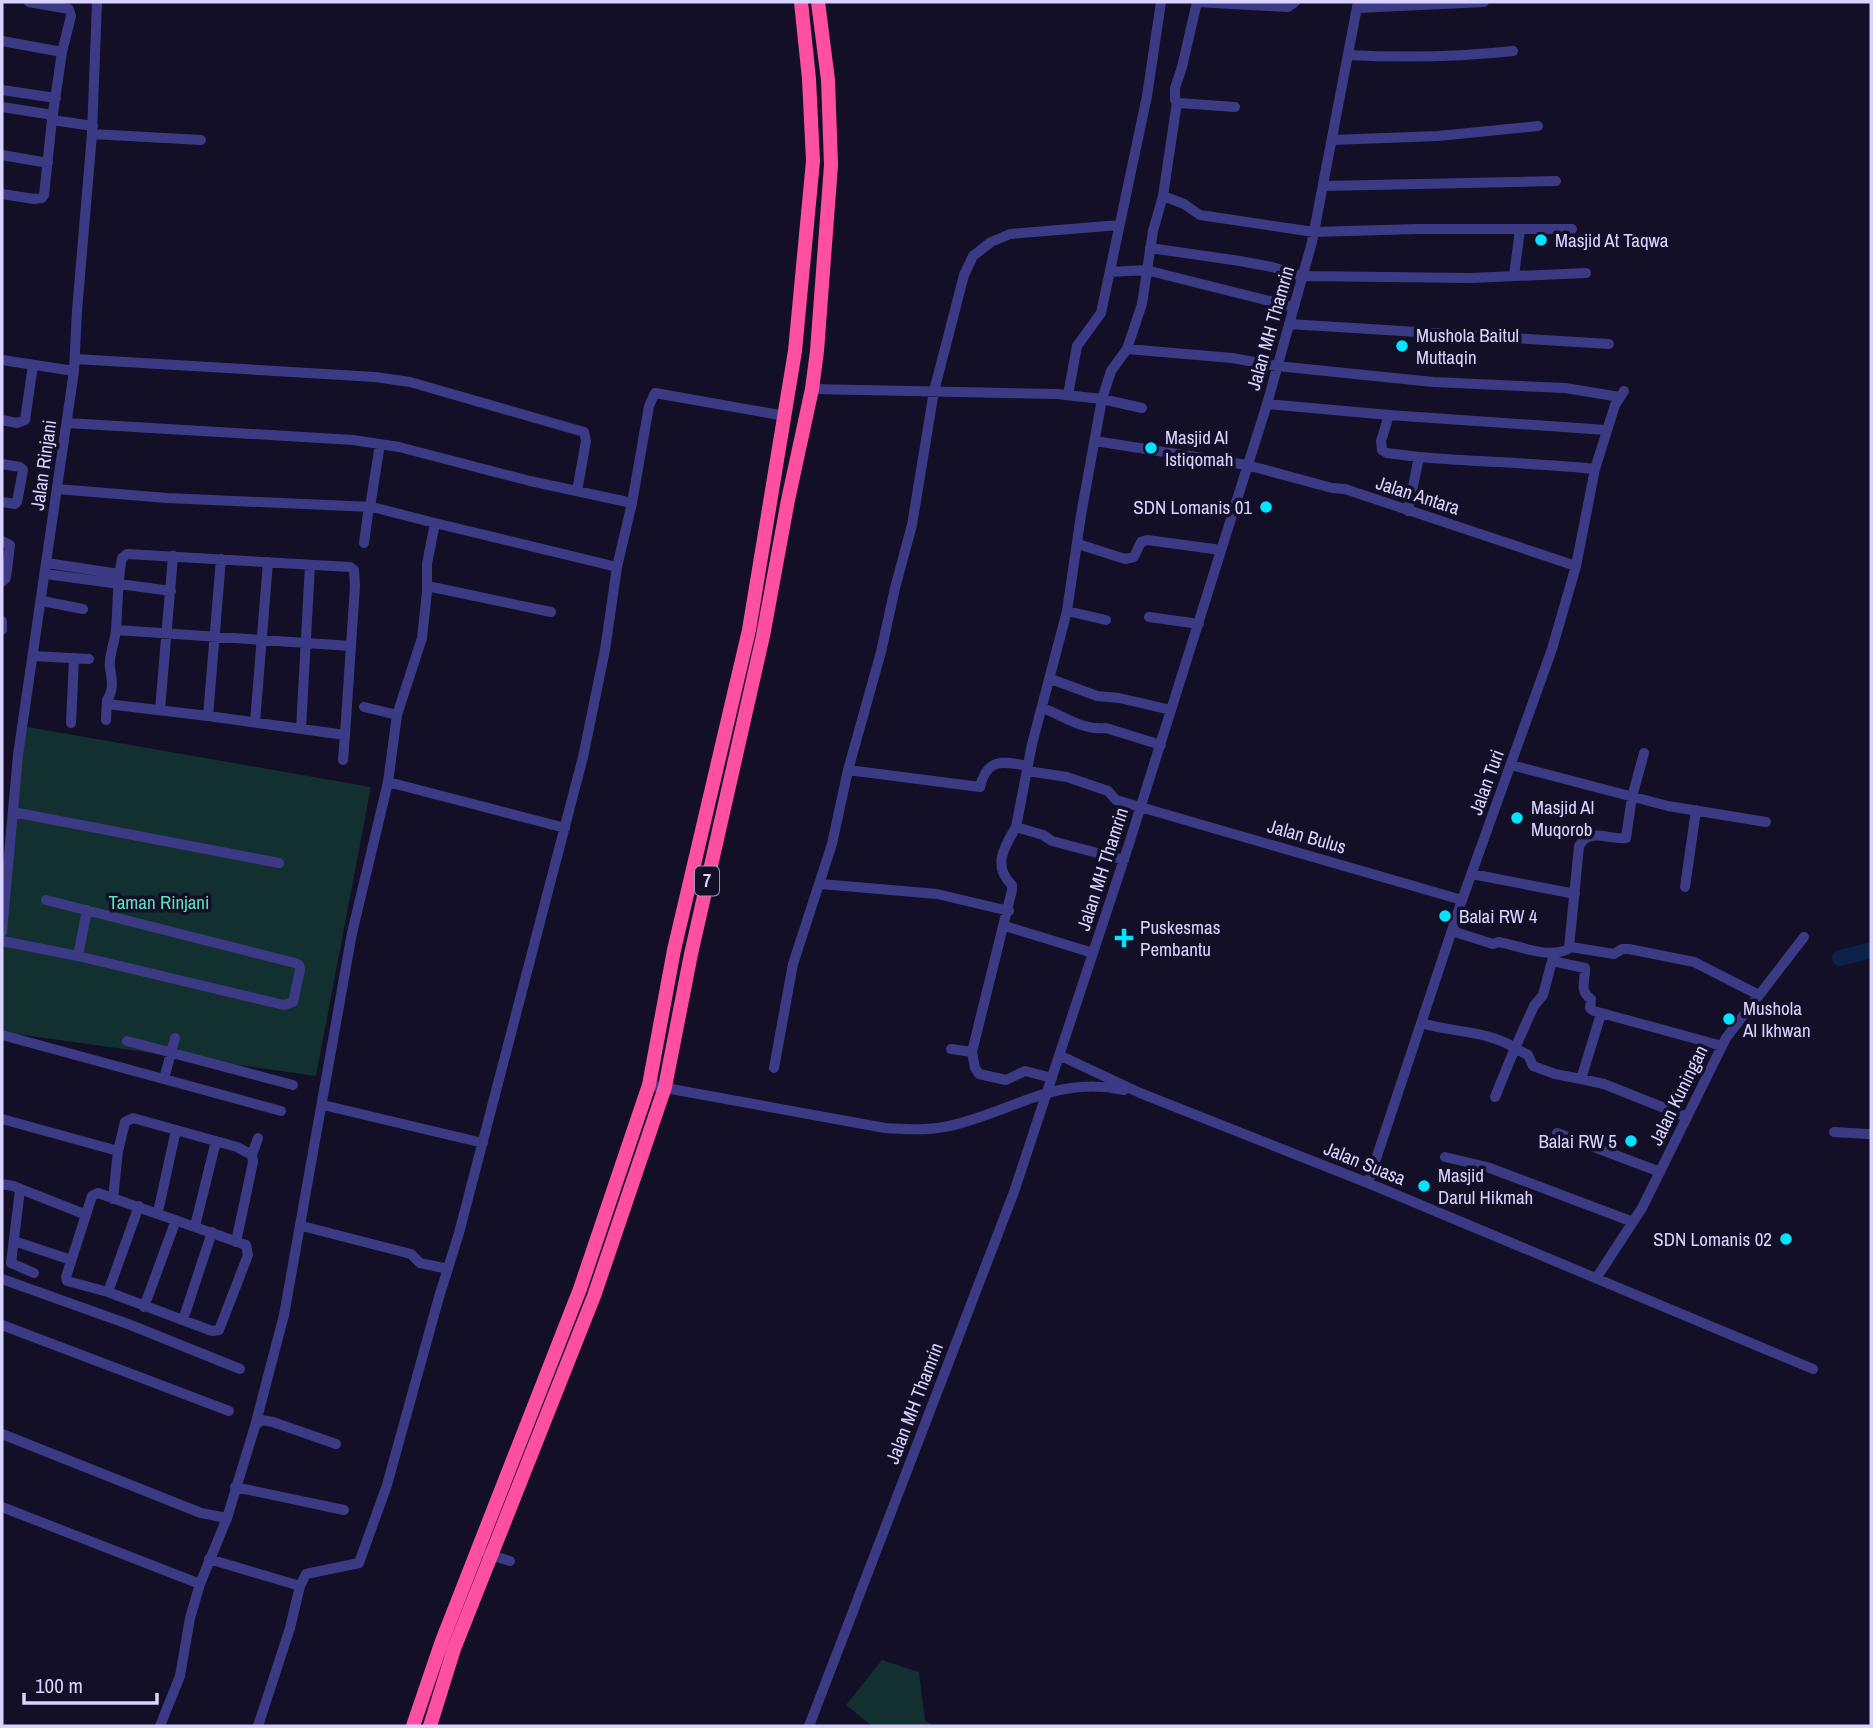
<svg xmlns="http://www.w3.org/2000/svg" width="1873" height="1728" font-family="'Archivo Narrow',sans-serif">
<rect width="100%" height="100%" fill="#130f26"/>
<path fill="#12302f" d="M22,726l349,61 -55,289 -314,-44v-79z
M882,1660l37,12 6,49 9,5h-62l-26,-21z"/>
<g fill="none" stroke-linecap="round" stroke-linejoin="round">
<path stroke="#0c2248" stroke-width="16" d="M1840,958l31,-8"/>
<path stroke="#3d3a85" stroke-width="10" d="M29,2l40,7 2,7 -9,36 -10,68 41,6
M1197,2l-15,65 -7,21v12l4,3 56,4
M1197,2l91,5 7,-5
M1357,8l127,-6
M2,41l60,11
M1348,55c56,3 110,2 165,-4
M2,90l54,8
M2,107l51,8
M92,134l109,6
M1332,140l106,-4 100,-10
M2,155l46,8
M1323,186l233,-5
M2,194l32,5 8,-1 2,-3 8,-75
M1163,196l21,8 16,11 114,17 103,-3h155
M1150,248l90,13 32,6 30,9 169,2 115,-5
M1110,272l36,-2 147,37
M1514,275l6,-45
M1289,324l320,20
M1127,349l105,9 45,8 156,16 132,6 55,9
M75,359l300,18 35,5 174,50 2,9 -9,50
M2,360l72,11
M812,389l245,5 45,5 40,9
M1068,395l9,-49 24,-33 46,-217 14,-94
M1267,404l122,11 217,15
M1389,415l-8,26 1,9 5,3 32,4
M2,420l15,3 8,-3 8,-55
M67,423l286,17 46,7 131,34 102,22
M1095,441l152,24 85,23 13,1 231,77
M2,464l18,3 3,3 -6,32 -2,2 -13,-2
M57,489l110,9 205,9 63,16
M370,507l10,-63
M1408,511l11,-54c59,5 117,6 176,12
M2,541l8,4 -4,33 -4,4
M364,543l5,-37
M1078,544l47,15 9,-2 7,-15 6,-2 74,10
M47,563l72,11
M46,574l125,17
M427,586l124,26
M42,601l41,8
M1067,611l39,9
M1149,617l50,7
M2,621v9
M116,630l235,16
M33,656l56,3
M1051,679l46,17 22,2 52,12
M107,700c7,-10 5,-21 3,-32 -2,-11 5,-26 6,-38 2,-25 1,-48 6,-72l5,-4 223,13 4,3 1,16 -10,149 -137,-19 -101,-12
M364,707l33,8
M1042,708c21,7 40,23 64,20l55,17
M160,710l13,-154
M208,716l13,-157
M106,720l1,-20
M255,722l13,-160
M71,723l3,-65
M301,729l9,-164
M343,760l2,-25
M1511,765l157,41 98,16
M848,770l132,17c7,-29 22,-26 48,-21
M1027,771l40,6 41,14 8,9 346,100
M388,782l177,46
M13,812l266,51
M1016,827l16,-83 35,-133 14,-96 21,-116 9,-28 16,-22 15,-45 11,-73 10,-35 14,-94
M1472,874l103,20
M821,884l116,10 72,17
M1685,887l11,-77
M1005,926l88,27
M1452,931l41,13 6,-2c22,4 53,19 72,5l43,7 8,-5h7l65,13 65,33
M2,932l16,-177 56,-384 3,-60 15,-177 5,-132
M2,941l76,15 206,49 9,-3 7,-32 -1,-5 -4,-2 -249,-63
M1569,948l10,-102c10,-19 30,-6 47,-8l6,-41 12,-44
M1554,954l-2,7 33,7c1,12 -7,22 6,31l-1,9 4,3 128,35
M78,956l9,-46
M1601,1014l-20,65 23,5 83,33
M1422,1023c31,10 65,7 93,25l19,-42 9,-11 9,-34
M2,1035l279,76
M127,1041l166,44
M951,1049l21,3
M1059,1055l81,38 228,90 445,186
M774,1068l19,-104 39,-120 16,-74 33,-118 14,-64 17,-63 22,-134 30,-116 9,-19 18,-14 19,-8 109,-9
M1052,1078l-27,-7 -19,9 -27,-6 -4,-6 -3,-16 40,-162v-5c-20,-19 -8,-38 4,-58l27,8 9,6 72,19
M164,1079l11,-41
M649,1085l236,43c21,1 42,3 64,-2 64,-14 105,-51 175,-36
M1495,1097l20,-49 13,7 5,11 22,8 26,5
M323,1105l160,38
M2,1119l116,32 7,-29 8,-4 104,29 15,8 1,7 -17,80
M1834,1132l34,2
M1557,1133l103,39
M252,1155l6,-17
M1445,1157l42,10 146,55
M1368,1183l94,-283 90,-251 24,-83 19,-97 20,-64 9,-14
M2,1184l11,2 71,28
M20,1190l-9,73 23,10
M98,1193l148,52 2,10 -29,75 -7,1 -104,-39 -41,-11 -1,-4 26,-81z
M113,1199l5,-48
M158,1212l18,-82
M195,1226l21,-85
M302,1226l109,28 9,9 28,6
M14,1241l57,19
M1597,1277l45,-69 84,-170 78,-101
M2,1279l126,45 112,45
M108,1292l31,-86
M144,1307l32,-87
M183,1320l29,-88
M2,1325l227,86
M256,1425l5,-5 12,2 63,22
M2,1434l199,79 26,5
M235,1487l109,23
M2,1507l198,77
M487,1554l23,7
M209,1559l91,27
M160,1726l20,-50 10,-58 10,-34 27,-66 28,-92 29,-111 68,-382 36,-151 9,-67 25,-77 5,-46v-28l8,-41 182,44
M258,1726l32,-98 10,-42 6,-12 53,-11 28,-78 52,-188 20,-64 124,-476 22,-107 12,-83 15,-64 17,-97 6,-13 130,23
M809,1726l205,-534 114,-345 139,-443 45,-162 46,-240"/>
<path stroke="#ff4fa3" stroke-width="14" d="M413,1726l29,-85 138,-352 69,-204 25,-135 75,-320 46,-279 18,-190 -4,-82 -8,-77
M430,1726l24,-77 140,-353 71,-209 26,-133 72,-318 25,-136 24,-111 5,-38 14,-186 -3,-85 -10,-78"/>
</g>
<g fill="#00e5ff" stroke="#130f26" stroke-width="2.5">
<circle cx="1541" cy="240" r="7"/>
<circle cx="1402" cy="346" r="7"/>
<circle cx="1151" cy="448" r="7"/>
<circle cx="1266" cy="507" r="7"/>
<circle cx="1517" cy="818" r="7"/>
<circle cx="1445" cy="916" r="7"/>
<path d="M1120.5 927.5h7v7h7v7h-7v7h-7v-7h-7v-7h7z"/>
<circle cx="1729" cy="1019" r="7"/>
<circle cx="1631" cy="1141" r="7"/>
<circle cx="1424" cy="1186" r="7"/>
<circle cx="1786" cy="1239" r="7"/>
</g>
<g text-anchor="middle" stroke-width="7" stroke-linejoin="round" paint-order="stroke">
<rect fill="#130f26" stroke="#9e99be" stroke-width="2" x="695" y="866.5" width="24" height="29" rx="5"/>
<g font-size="18" font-weight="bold" fill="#d9d4ff">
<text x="707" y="887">7</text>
</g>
<g font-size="19" fill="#d9d4ff" stroke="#130f26" text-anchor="start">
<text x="1555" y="247">Masjid At Taqwa</text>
<text x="1416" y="342">Mushola Baitul<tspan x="1416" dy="22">Muttaqin</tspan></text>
<text x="1165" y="444">Masjid Al<tspan x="1165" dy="22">Istiqomah</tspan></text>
<text x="1252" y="514" text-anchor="end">SDN Lomanis 01</text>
<text x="1531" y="814">Masjid Al<tspan x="1531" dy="22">Muqorob</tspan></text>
<text x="1459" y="923">Balai RW 4</text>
<text x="1140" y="934">Puskesmas<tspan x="1140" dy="22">Pembantu</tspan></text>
<text x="1743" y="1015">Mushola<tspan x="1743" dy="22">Al Ikhwan</tspan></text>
<text x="1617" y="1148" text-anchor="end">Balai RW 5</text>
<text x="1438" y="1182">Masjid<tspan x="1438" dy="22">Darul Hikmah</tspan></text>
<text x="1772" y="1246" text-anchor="end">SDN Lomanis 02</text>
</g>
<g font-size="19" fill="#d9d4ff" stroke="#130f26">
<text transform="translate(1270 328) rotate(-74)" y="7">Jalan MH Thamrin</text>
<text transform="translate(43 465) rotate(-82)" y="7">Jalan Rinjani</text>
<text transform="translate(1418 495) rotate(18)" y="7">Jalan Antara</text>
<text transform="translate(1486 782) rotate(-70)" y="7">Jalan Turi</text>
<text transform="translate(1307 836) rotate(16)" y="7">Jalan Bulus</text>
<text transform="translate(1102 869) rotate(-72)" y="7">Jalan MH Thamrin</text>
<text transform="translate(1678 1095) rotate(-64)" y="7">Jalan Kuningan</text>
<text transform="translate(1365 1163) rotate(22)" y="7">Jalan Suasa</text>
<text transform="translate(914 1403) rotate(-69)" y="7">Jalan MH Thamrin</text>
</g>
<g font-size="19" fill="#5fe0c0" stroke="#130f26">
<text x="159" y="909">Taman Rinjani</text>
</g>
</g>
<rect width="1873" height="1728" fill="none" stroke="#d9d4ff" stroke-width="7"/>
<path d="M24 1693v10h133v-10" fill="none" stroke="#d9d4ff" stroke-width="3.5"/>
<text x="35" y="1693" font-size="21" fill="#d9d4ff" stroke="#130f26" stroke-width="5" paint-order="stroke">100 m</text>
</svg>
